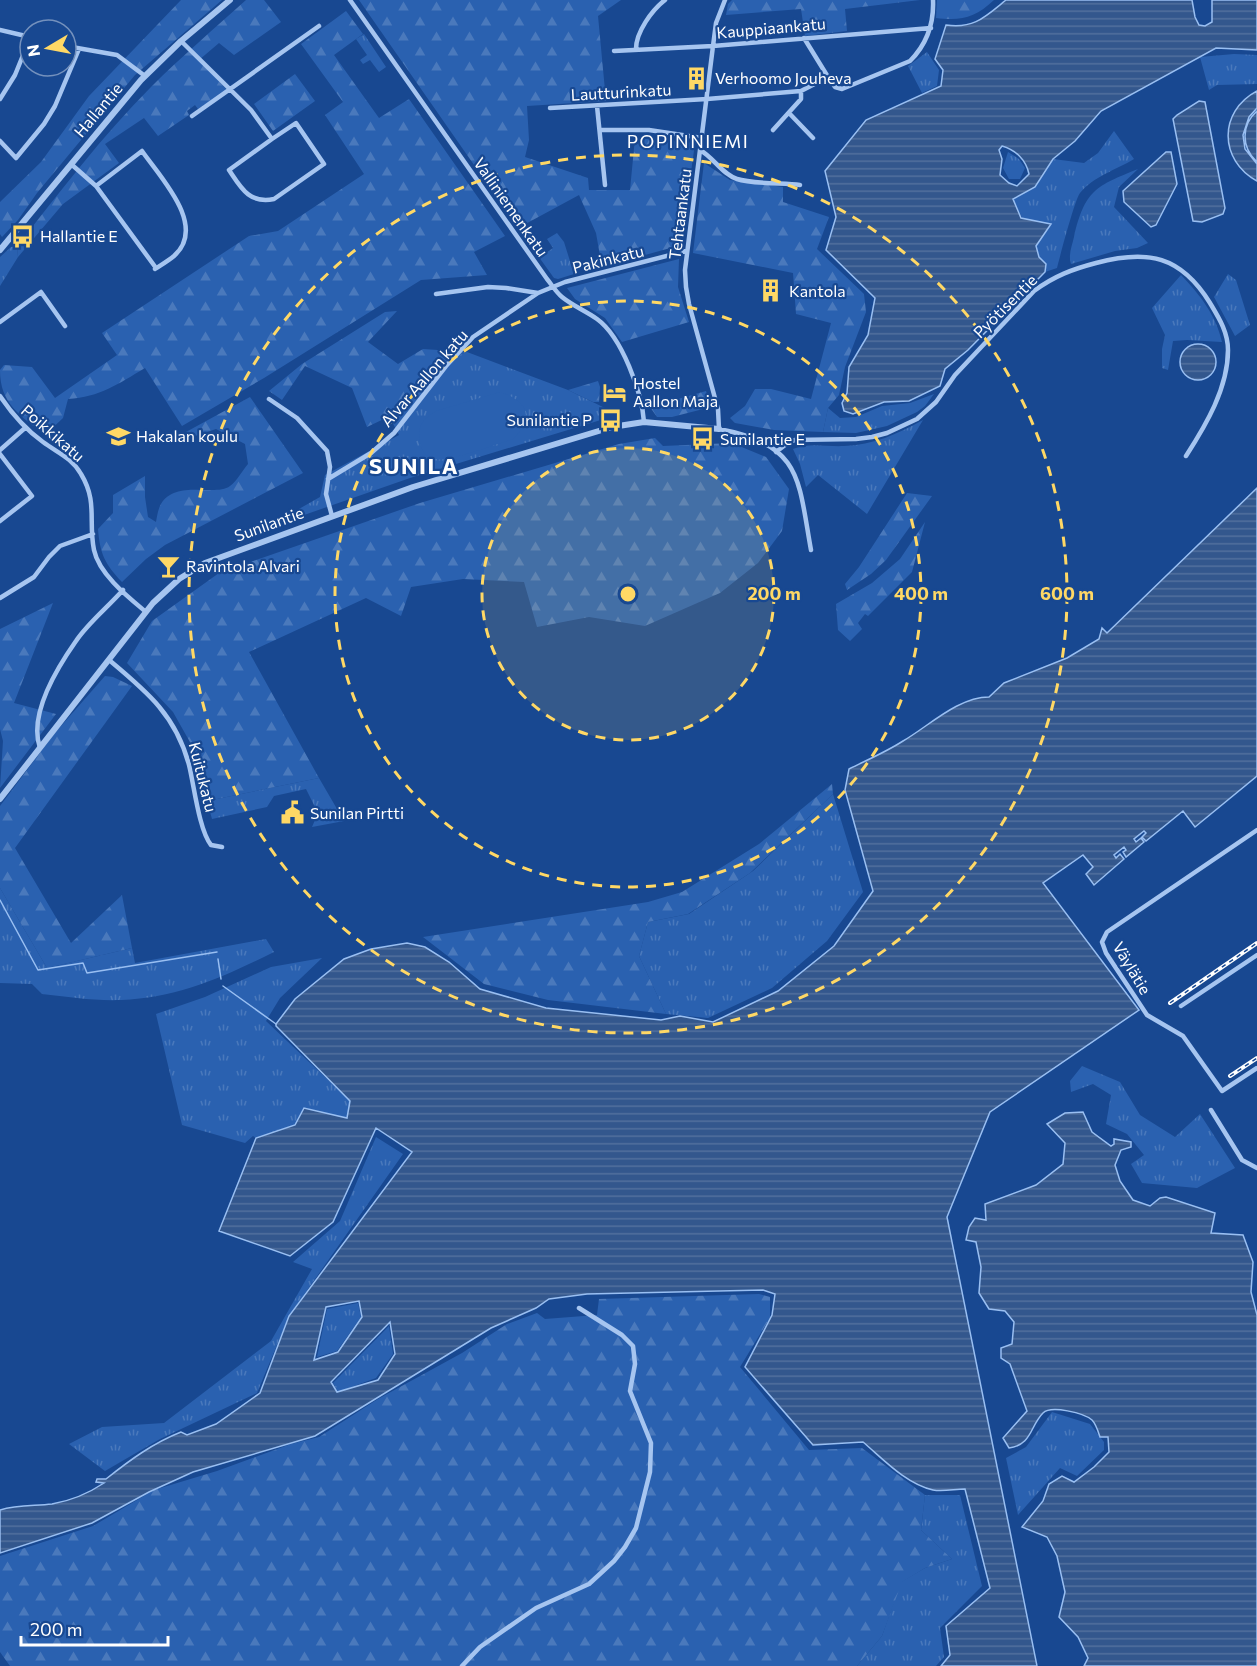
<svg xmlns="http://www.w3.org/2000/svg" width="1257" height="1666" font-family="Commissioner,sans-serif">
<defs>
<pattern id="grass-tufts" width="24" height="20" patternUnits="userSpaceOnUse" patternTransform="scale(1.5)"><rect width="24" height="20" fill="#2a61b0"/><path d="M3 7l-1-3M5 7V3M7 7l1-3M15 17l-1-3M17 17v-4M19 17l1-3" fill="none" stroke="#4a79bc"/></pattern>
<pattern id="forest-firs" width="22" height="20" patternUnits="userSpaceOnUse" patternTransform="scale(1.5)"><rect width="22" height="20" fill="#2a61b0"/><path d="M5 1l3.5 6h-7zM16 11l3.5 6h-7z" fill="#4a79bc"/></pattern>
<pattern id="water-rules" width="6" height="5" patternUnits="userSpaceOnUse" patternTransform="scale(1.5)"><rect width="6" height="5" fill="#33578d"/><path d="M0 2.5h6" fill="none" stroke="#52709e"/></pattern>
</defs>
<rect width="100%" height="100%" fill="#184891"/>
<path fill="url(#grass-tufts)" d="M364,34l22,33 -7,5 -9,-12 -7,4 -3,-4 7,-5 -11,-16z
M927,52l12,18 -2,16 -15,7 -14,-27z
M1234,54l23,1v29l-40,1 -8,5 -9,-33z
M1114,131l20,28c-18,11 -40,17 -54,34 -5,6 -20,63 -23,75l-12,4 -9,-26 -23,-47 22,-12 18,-28 31,4 14,-10z
M1008,152l11,7 6,9 -5,11h-11l-6,-11z
M1138,169l-19,18 -5,20 34,36 -11,5 -22,3 -44,13c-3,-9 1,-18 3,-27 11,-47 22,-51 64,-68z
M524,225l19,30 10,-7 -6,-9 10,-6 7,9 10,32 -16,5 -4,-1 -36,-50z
M17,246l1,11 -18,29v-29l11,-10z
M1228,274l8,6 14,45 -15,11 -21,-39z
M1181,275c19,20 35,40 41,67l-35,-2 -14,1 -5,29 -6,-2v-19l3,-14 -13,-27z
M467,352l101,38 39,19 -3,10 -194,59 -169,59 35,-15 44,-25 5,-22 74,-40 -9,-17 19,-11 25,-43z
M934,394l-9,12 -8,6 -30,14 -31,7 -33,-1 5,-24 12,10 16,-1 26,-11 28,-3z
M923,420l-56,94 -49,-39 -12,12 -6,-23 -7,-15c16,-7 33,-2 51,-3 29,-1 54,-12 79,-26z
M319,778l25,43 -32,6 6,-14 -12,-24 -32,7 -7,11 -55,12 -5,-18z
M833,794l30,98 -36,49 -55,47 -64,30 -42,-4 -27,-58 9,-34 41,-8 64,-43z
M0,888l47,80 85,-20 3,15 131,-24 8,13c-50,25 -96,46 -153,48 -26,1 -53,-3 -79,-6l-10,-10 -32,-1z
M322,958l-42,40 -14,23 84,80 -3,17 -51,7 -40,13 -3,-2 -8,7 -63,-18 -26,-111 49,-17 66,-30z
M1082,1066l38,16 20,33 35,22 25,-23 35,54 -38,20 -55,-5 -11,-19 13,-9 -17,-21 -21,-10 5,-29 -18,-11 -22,8 -1,-11z
M376,1137l27,17 -114,162 -32,77 -97,46 -55,32 -36,-27 33,-17 62,-4 107,-82 41,-72 -19,-7 47,-41z
M358,1303l3,14 -24,34 -20,6 10,-48z
M389,1326l4,28 -17,24 -38,14 -5,-9z
M1052,1412l38,12 14,18v8l-27,26 -17,-8 -42,47 -12,-57 20,-11z
M925,1495h35l22,91 -42,42 4,29 -8,9h-79l25,-30 19,-54 24,-14 27,-9 -31,-29z"/>
<path fill="url(#forest-firs)" d="M181,0h41l-87,75 -98,118 -19,27 -16,17 -2,-3v-32l41,-40 48,-66z
M246,0h18l17,22 -47,33 -15,-12 -20,17 28,30 -29,19 -3,-4 -8,6 2,4 -31,21 -14,-18 -39,26 14,19 -56,41 -45,53 -1,-11c43,-54 85,-110 134,-159 30,-30 63,-58 95,-87z
M359,0h262l-23,16 8,85 -79,5 2,34 -4,17 63,21 1,12h41l5,-52 60,5 -14,102 -79,22 -6,-34 -17,-38 -61,33z
M732,0h188l-75,9 2,22 -42,5 -4,-27 -75,6 2,-11z
M937,0h57c-19,18 -33,21 -58,18z
M346,11l17,23 -29,21 45,63 30,-19 96,137 -31,16 13,23 -66,5 -157,98 -82,48 -37,-58c-27,16 -45,29 -77,31l-5,19 -18,17c-25,-20 -45,-31 -45,-65l4,-5 28,2 23,31 62,-43 -15,-22 147,-97 29,-5 86,-57 -39,-59 18,-13 -42,-58z
M295,74l20,27 -42,30 -19,-27z
M704,163l26,17 53,7v15l46,15 -12,32 47,45 2,18 -21,55 -6,28 -11,13 -5,24 -49,-2 -39,-7 -5,-5 15,-12 10,-17h16l40,10 20,-76 -35,-9 -3,-41 -100,-20z
M679,259l-1,28 11,35 -67,20 -17,-24 -30,-19 -8,-11z
M397,311l-29,31 30,22 25,-15 44,3 -33,12 -25,43 -42,20 -15,-39 -47,-22 -23,34 -13,-9 33,-27 83,-52z
M598,381l2,6 -1,15h-6l-25,-12z
M706,391l5,16 -39,10h-15l-7,-10z
M250,397l53,76 -138,72 -19,14 -24,23c-17,-18 -22,-28 -24,-53l15,-16v-18l32,-19v21l3,20 8,5c1,-5 2,-13 5,-18 15,-25 55,-7 69,-18 7,-5 12,-15 18,-22l-3,-20 -29,-15 -27,9 -3,-6z
M655,438l8,8 69,-3 34,14 23,32 -7,42 -24,32 -38,30 -75,33 -56,-9 -52,10 -13,-45 -61,-3 -52,8 -10,29 -35,-18 -117,54 70,126 -112,23 -12,-50 -22,-39 -46,-49 25,-42 67,-48 201,-70 199,-59z
M907,493l25,3 -46,64 -15,14 -24,16 -2,-6 14,-17z
M925,522l-13,50 -44,44 -3,-2 -7,9 4,6 -12,12 -12,-11 -2,-26 36,-21 28,-24z
M53,603l-39,100 42,11 -56,74 3,-47 -3,-12v-100z
M105,676l8,1 19,9 -117,162 56,95 51,-48 10,53 -85,20 -47,-80v-82l54,-72z
M832,784l1,10 -83,79 -62,41 -40,8 -9,34 27,58 -118,-14 -64,-16 -61,-47 225,-35 34,-10 77,-48z
M759,1294l11,3v21l-30,49 69,83 53,-2 63,47 -4,35 31,29 -27,9 -23,14 -20,54 -25,30h-847l-10,-14v-96l93,-30 61,-36 63,-19 74,-27 28,-7 59,-38 84,-46 45,-29 30,-11 8,6 52,-4 2,-16z"/>
<path fill="#2a61b0" d="M500,392c27,8 35,26 13,47 -13,4 -26,9 -40,13 -21,6 -52,19 -54,-16 0,-13 7,-19 17,-25z"/>
<path fill="url(#water-rules)" stroke="#99bff2" stroke-width="1.5" fill-rule="evenodd" d="M1006,0h186l3,17 4,8 6,1 7,-4v-22h45v50l-41,-2 -115,63 -26,30 -22,18 -18,28 -22,12 8,19 30,6 -15,22 3,11 7,7 -1,8 -77,78 -23,19 -5,17 -31,15 -25,1 -31,12 -9,-3 -2,-8 5,-10 2,-26 19,-32 7,-37 -49,-48 10,-33 -11,-46 41,-51 75,-34 2,-16 -8,-11 11,-34c28,4 39,-8 60,-25zM1002,146c14,4 24,14 27,28l-12,12 -8,-3 -9,-8 2,-16 -3,-9z
M1257,91v17l-8,9 -6,18 2,14 12,15v17c-38,-21 -39,-69 0,-90z
M1199,101l6,1 20,106 -2,6 -21,8 -9,-1 -20,-102 4,-4z
M1257,111v51c-16,-15 -16,-37 0,-51z
M1166,152h5l6,32 -21,41 -5,2 -27,-25 -1,-11z
M1180 362a18 18 0 1 1 36 0a18 18 0 1 1-36 0Z
M1257,488v288l-62,51 -12,-16 -37,30 -4,-4 4,-4 -2,-2 -10,8 2,3 5,-4 3,4 -18,15 -3,-5 3,-2 -2,-3 -10,8 2,3 4,-4 4,5 -30,26 -8,-11 7,-7 -10,-12 -40,28 96,127 -149,102 -43,105 90,449h-96l9,-11 -4,-29 44,-38 -25,-99c-10,0 -22,3 -32,1 -27,-6 -50,-31 -70,-48l-50,3 -68,-78 27,-52 3,-21 -12,-4 -176,4 -38,5 -13,9 -45,20 -176,108 -122,36 -44,20 -57,31 -92,30v-43c17,-5 34,-4 52,-6 17,-3 37,-11 52,-21l-8,-1 1,-3h9c24,-19 47,-36 75,-47l6,3 29,-11 44,-31 29,-77 123,-164 -36,-24 -43,94 -43,34 -71,-25 37,-93 39,-13 9,-17 43,10 3,-17 -74,-75v-2l19,-25 49,-40 27,-10 36,-6 18,4 24,15 31,27 66,19 115,12 19,-4 33,6 65,-31 56,-45 39,-55 -28,-101 4,-21c18,-9 37,-17 54,-28 26,-15 55,-44 86,-44l15,-14 63,-25 32,-19 3,-11 5,5zM359,1301l3,16 -24,35 -24,8 12,-53zM390,1322l5,32 -17,26 -41,12 -6,-10z
M1083,1112l9,20 19,14 3,-2v-5l17,3v5l-10,3 -6,15 5,16 13,19 17,6 10,-8 6,-1 49,16 -4,20 32,2 10,27 -2,30 6,23v351h-173l4,-8 -10,-21 -19,-20 6,-25 -8,-36 -10,-19 -25,-10 21,-26 6,-17 13,-8 12,6 20,-15 15,-15 -1,-15h-8c-2,-6 -4,-13 -8,-17 -8,-7 -41,-15 -49,-7 -13,13 -11,32 -34,35l-6,-10 24,-27 -17,-47 -9,-6v-10l11,-4 2,-22 -9,-11 -16,-2 -10,-16 2,-26 -5,-25 -10,-2 3,-13 6,-9 11,2 -1,-16 51,-19 27,-21 2,-21 -18,-19 18,-11z"/>
<g fill="none" stroke-linecap="round" stroke-linejoin="round">
<path stroke="#99bff2" stroke-width="1.5" d="M0,900l38,70 45,-7 4,10 130,-21
M218,959l3,20
M223,986l53,38"/>
<path stroke="#a6c5f0" stroke-width="4.5" d="M350,0l197,279c5,6 9,13 15,18 11,9 24,14 35,22 25,18 45,74 47,103
M725,0l-9,23 -3,23 -28,224 1,17 3,17 29,105 1,20c83,16 79,49 92,121
M0,30l30,7
M804,38l24,39
M181,41l70,69 21,29 24,-16 28,41 -50,35c-25,5 -33,-11 -45,-29l43,-31
M66,46l51,9 28,21
M636,49c0,-17 16,-39 29,-49
M614,51l99,-5 218,-18
M0,99l15,-24 15,-37
M597,106l8,79
M550,108l157,-9 94,-8 27,-14 7,10 7,2 68,-28c17,-17 24,-38 23,-61
M789,113l24,25
M192,116l127,-90
M600,130h49l53,8
M773,130l28,-31v-8
M0,141l16,17 28,-34 11,-18 24,-57
M700,150c13,7 23,25 37,29 15,5 47,4 63,6
M71,164l25,22 60,82
M96,186l46,-35c18,26 66,75 32,105 -6,5 -13,9 -19,13
M436,294l52,-7 18,1 32,5
M0,322l41,-30 24,34
M0,396c12,18 25,33 43,46 15,11 29,16 38,32 17,28 7,47 13,76 5,24 34,47 52,62
M269,399l28,19 30,33 3,16 -4,27 6,22
M0,450l25,-22
M776,452l13,-10 6,-2 61,-1 16,-2 15,-4 30,-14 19,-17 19,-27 79,-84c20,-15 39,-22 62,-28 52,-14 85,-7 114,40 9,15 18,29 18,47 0,38 -22,75 -42,106
M0,454l32,42 -32,25
M328,479l43,-26 23,-20 52,-67 27,-29 65,-44 27,-11 121,-31
M0,598l34,-21 15,-20 11,-11 33,-12
M109,660c37,31 67,55 80,105 5,20 10,65 22,80l11,2
M40,748c-12,-34 17,-80 36,-107 12,-18 32,-34 47,-51
M1257,830l-150,102 -5,10 4,11 41,62 36,21 39,55 35,-23
M1181,1006l76,-51
M1211,1110l31,50 15,8
M462,1666l18,-19 56,-39 53,-24 25,-23 11,-14 11,-19 14,-56 1,-29 -21,-52 5,-27 -2,-18 -11,-11 -43,-27"/>
<path stroke="#a6c5f0" stroke-width="6" d="M0,250l141,-170 40,-39 49,-41
M0,799l153,-196 26,-24 26,-16 208,-76 199,-60 32,-5 75,7"/>
<defs>
<path id="rail" d="M1170,1003l87,-60
M1230,1076l27,-18"/>
</defs>
<use href="#rail" stroke="#fff" stroke-width="4"/>
<use href="#rail" stroke="#184891" stroke-width="1.5" stroke-dasharray="4.5" stroke-linecap="butt"/>
</g>
<circle cx="628" cy="594" r="146" fill="#ffd865" fill-opacity=".12"/>
<g fill="none" stroke="#ffd865" stroke-width="3" stroke-dasharray="10 8">
<circle cx="628" cy="594" r="146"/>
<circle cx="628" cy="594" r="293"/>
<circle cx="628" cy="594" r="439"/>
</g>
<defs>
<symbol id="building-bare" viewBox="-9 -9 18 18"><path d="M-4-6H4V6H1V3H-1V6H-4ZM-2.5-4.3h1.7v1.8h-1.7ZM.8-4.3h1.7v1.8H.8ZM-2.5-1h1.7V.8h-1.7ZM.8-1h1.7V.8H.8Z" fill="#ffd865" stroke="#184891" stroke-width="2.5" paint-order="stroke"/></symbol>
<symbol id="bus-bare" viewBox="-9 -9 18 18"><path d="M-5-6H5V4H4V6H2V4H-2V6H-4V4H-5ZM-3.5-4V0h7V-4ZM-3.5 1.2v1.5H-2V1.2ZM2 1.2v1.5H3.5V1.2Z" fill="#ffd865" stroke="#184891" stroke-width="2.5" paint-order="stroke"/></symbol>
<symbol id="hotel-bare" viewBox="-9 -9 18 18"><path d="M-6-4.5h1.5V1H6V5H4.5V3h-9V5H-6ZM-4 0a1.8 1.8 0 1 1 3.6 0ZM.5 0V-2.5h3Q6-2.5 6 0Z" fill="#ffd865" stroke="#184891" stroke-width="2.5" paint-order="stroke"/></symbol>
<symbol id="school-bare" viewBox="-9 -9 18 18"><path d="M0-5L7-2L0 1L-7-2ZM-4 1L0 2.5L4 1V4Q0 6-4 4Z" fill="#ffd865" stroke="#184891" stroke-width="2.5" paint-order="stroke"/></symbol>
<symbol id="bar-bare" viewBox="-9 -9 18 18"><path d="M-6-5H6L.8 .8V4.5H3.5V6h-7V4.5H-.8V.8Z" fill="#ffd865" stroke="#184891" stroke-width="2.5" paint-order="stroke"/></symbol>
<symbol id="civic-bare" viewBox="-9 -9 18 18"><path d="M-.6-6.5H3V-4.5H.6V-3L4-1V1h2V6H-6V1h2V-1L-.6-3ZM-1.2 2.5V6h2.4V2.5Z" fill="#ffd865" stroke="#184891" stroke-width="2.5" paint-order="stroke"/></symbol>
</defs>
<g fill-rule="evenodd">
<use href="#building-bare" x="680" y="62" width="33" height="33"/>
<use href="#bus-bare" x="6" y="220" width="33" height="33"/>
<use href="#building-bare" x="754" y="274" width="33" height="33"/>
<use href="#hotel-bare" x="598" y="376" width="33" height="33"/>
<use href="#bus-bare" x="594" y="404" width="33" height="33"/>
<use href="#school-bare" x="102" y="420" width="33" height="33"/>
<use href="#bus-bare" x="686" y="422" width="33" height="33"/>
<use href="#bar-bare" x="152" y="550" width="33" height="33"/>
<use href="#civic-bare" x="276" y="796" width="33" height="33"/>
</g>
<g text-anchor="middle" stroke-width="4.5" stroke-linejoin="round" paint-order="stroke">
<g font-size="16" fill="#fff" stroke="#184891">
<text transform="translate(771 28) rotate(-5)" y="6">Kauppiaankatu</text>
<text transform="translate(621 92) rotate(-3)" y="6">Lautturinkatu</text>
<text transform="translate(98 110) rotate(-50)" y="6">Hallantie</text>
<text transform="translate(511 207) rotate(55)" y="6">Valliniemenkatu</text>
<text transform="translate(680 214) rotate(-83)" y="6">Tehtaankatu</text>
<text transform="translate(608 259) rotate(-14)" y="6">Pakinkatu</text>
<text transform="translate(1005 306) rotate(-45)" y="6">Pyötisentie</text>
<text transform="translate(424 378) rotate(-49)" y="6">Alvar Aallon katu</text>
<text transform="translate(53 433) rotate(41)" y="6">Poikkikatu</text>
<text transform="translate(269 524) rotate(-20)" y="6">Sunilantie</text>
<text transform="translate(203 777) rotate(76)" y="6">Kuitukatu</text>
<text transform="translate(1132 968) rotate(59)" y="6">Väylätie</text>
</g>
<g font-size="16" fill="#fff" stroke="#184891" text-anchor="start">
<text x="715" y="84">Verhoomo Jouheva</text>
<text x="40" y="242">Hallantie E</text>
<text x="789" y="297">Kantola</text>
<text x="633" y="389">Hostel<tspan x="633" dy="18">Aallon Maja</tspan></text>
<text x="592" y="426" text-anchor="end">Sunilantie P</text>
<text x="136" y="442">Hakalan koulu</text>
<text x="720" y="445">Sunilantie E</text>
<text x="186" y="572">Ravintola Alvari</text>
<text x="310" y="819">Sunilan Pirtti</text>
</g>
<g font-size="18" letter-spacing="1.5" fill="#fff" stroke="#184891">
<text x="688" y="148">POPINNIEMI</text>
</g>
<g font-size="22" font-weight="bold" letter-spacing="1.5" fill="#fff" stroke="#184891">
<text x="414" y="474">SUNILA</text>
</g>
</g>
<circle cx="628" cy="594" r="9" fill="#ffd865" stroke="#184891" stroke-width="3"/>
<g font-size="18" text-anchor="middle" font-weight="bold" fill="#ffd865" stroke="#184891" stroke-width="4.5" stroke-linejoin="round" paint-order="stroke">
<text x="774" y="600">200 m</text>
<text x="921" y="600">400 m</text>
<text x="1067" y="600">600 m</text>
</g>
<g transform="translate(48 48) rotate(260)"><circle r="28" fill="#184891" stroke="#7491bd" stroke-width="1.5"/>
<path d="M0-4.5L10 22L0 15L-10 22Z" fill="#ffd865"/>
<text y="-9" font-size="16" font-weight="bold" text-anchor="middle" fill="#ffffff">N</text>
</g>
<path d="M21 1636v9h147v-9" fill="none" stroke="#ffffff" stroke-width="3"/>
<text x="30" y="1636" font-size="18" fill="#ffffff" stroke="#184891" stroke-width="4.5" paint-order="stroke">200 m</text>
</svg>
